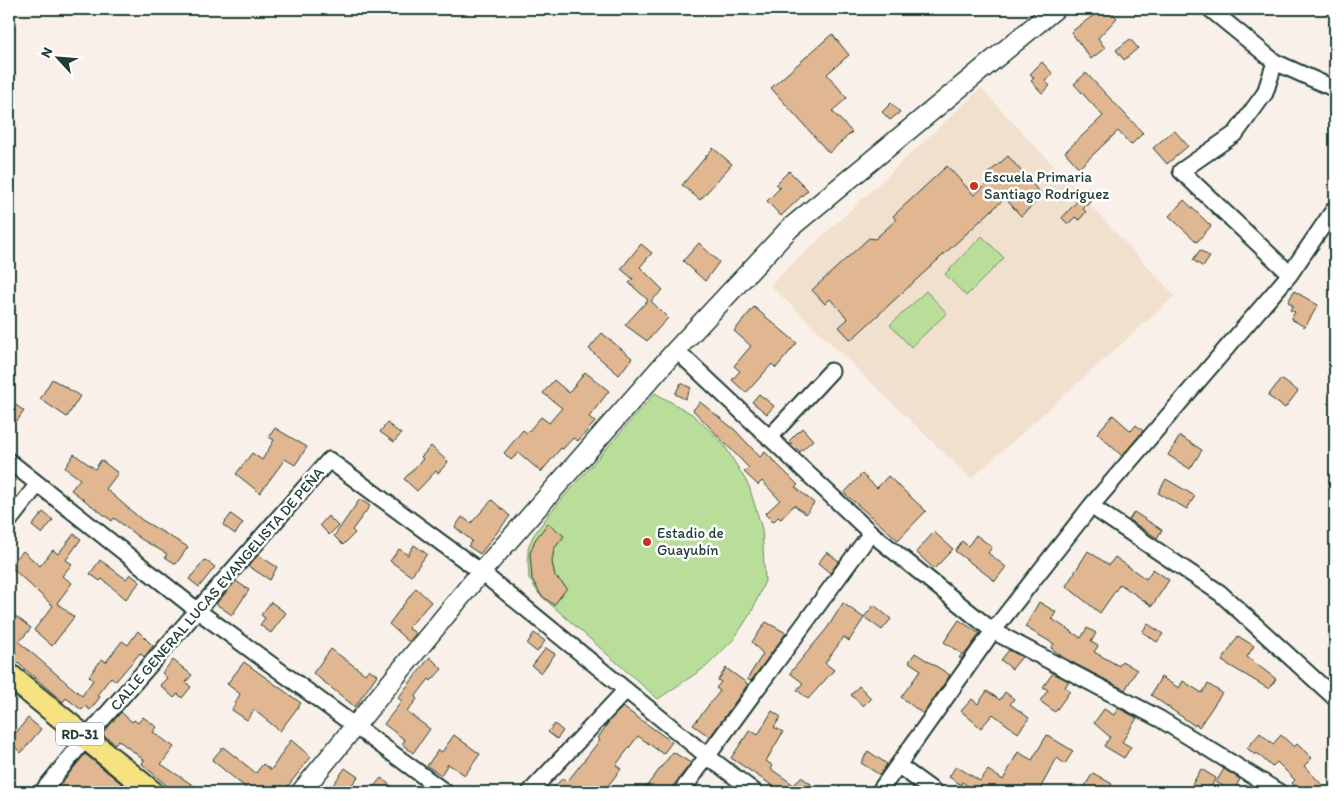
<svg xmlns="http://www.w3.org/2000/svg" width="1344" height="801" font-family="Itim,sans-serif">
<rect width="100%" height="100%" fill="#f9f1e9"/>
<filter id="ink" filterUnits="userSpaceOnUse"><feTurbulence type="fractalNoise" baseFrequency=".02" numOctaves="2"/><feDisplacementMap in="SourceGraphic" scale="10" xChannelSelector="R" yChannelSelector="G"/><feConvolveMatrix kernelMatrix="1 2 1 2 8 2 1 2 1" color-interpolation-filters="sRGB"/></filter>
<g filter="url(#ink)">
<path fill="#f2e0cf" d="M981,88l194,208 -204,183 -201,-194z"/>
<path fill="#b8de99" stroke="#6c8e66" d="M982,236l22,22 -38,38 -21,-22z
M926,291l21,22 -36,34 -21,-22z
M655,393l37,21 31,29 26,43 13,43 3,52 -13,30 -18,28 -27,27 -49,33 -119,-105 -10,-16 -1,-16v-14l5,-12 16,-22z"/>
<path fill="#e0b791" stroke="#1f3d34" d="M1102,9h7l8,9 -19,20 7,10 -14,11 -20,-27z
M832,34l17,21 -22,19 20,24 -15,13 20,21 -23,21 -58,-65z
M1130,39l8,9 -14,12 -8,-10z
M1042,62l11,12 -8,7 5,5 -8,7 -11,-12 3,-3 -4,-4z
M1086,73l57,60 -12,12 -13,-14 -39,37 -14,-16 38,-36 -29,-32z
M891,103l9,9 -10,8 -8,-8z
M1174,130l14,16 -21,18 -14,-16z
M713,148l19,16 -32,36 -18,-15z
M1008,156l35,40 -22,20 -16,-18 -154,142 -12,-13 9,-8 -18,-20 -5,5 -13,-14 57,-52 6,1 21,-19 -3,-4 54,-50 27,29 16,-14 -5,-5z
M789,171l19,19 -27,26 -14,-15 13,-13 -4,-4z
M1089,188l7,8 -13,13 3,3 -7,8 -4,-3 -7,7 -6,-6z
M1184,200l27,26 -14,16 -28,-26z
M699,243l20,19 -14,19 -22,-20z
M641,244l11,9 -12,14 23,23 -12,11 17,17 -21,23 -22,-16 23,-25 -19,-17 4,-4 -12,-10z
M1200,250l10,7 -7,10 -10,-7z
M1294,291l24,14 -13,22 -14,-8 4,-7 -5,-2 3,-5 -5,-3z
M754,307l43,36 -21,25 -4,-4 -26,29 -14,-13 8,-9 -6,-5 17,-20 -17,-15z
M602,333l30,25 -13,17 -30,-26z
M585,372l24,19 -20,26 6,5 -17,19 -5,-3 -10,11 -2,-1 -20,24 -22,-19 -8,7 -7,-7 19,-23 4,3 14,-16 8,6 13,-15 -19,-15 11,-13 15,13z
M52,379l28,17 -13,21 -27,-18z
M1281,379l17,12 -13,17 -17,-12z
M681,383l10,5 -6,11 -10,-5z
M759,394l15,12 -7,8 -15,-12z
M9,400l15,11 -7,10 -8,-6z
M700,402l35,28 25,27 5,-5 33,33 -3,2 19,16 -8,11 -12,-9 -13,14 -3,-2 -5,5 -8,-8 15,-14 -18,-19 -4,4 -14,-13 5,-4 -56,-58z
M1113,415l18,16 5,-6 7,6 -21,25 -25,-23z
M387,423l14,11 -7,8 -14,-10z
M275,428l32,19 -12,18 -10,-6 -25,34 -24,-19 16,-21 10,7 12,-20 -5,-3z
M802,428l11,12 -13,12 -11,-11z
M1180,436l22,14 -12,19 -22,-14z
M431,446l17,16 -10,11 -2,-2 -19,20 -13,-12 19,-20 -2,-2z
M74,454l21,15 6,-9 17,13 -12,16 36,31 46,27 -12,17 -11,-7 2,-3 -26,-15 -27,-21 -2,3 -41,-31 9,-11 -15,-11z
M862,474l15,14 11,-12 38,35 -28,29 -54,-47z
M1166,479l29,17 -8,13 -29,-16z
M360,499l10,7 -18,24 3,3 -12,12 -9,-9z
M492,500l18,16 -30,38 -12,-8 4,-5 -17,-14 7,-10 9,6z
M43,512l10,8 -11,14 -10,-8z
M1134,512l28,18 -5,8 -28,-18z
M231,514l12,9 -8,11 -12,-9z
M328,516l10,10 -9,9 -9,-10z
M548,523l16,13 -10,13 -2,13 3,14 12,12 -13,17 -13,-10 -9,-16 -2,-26 5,-13z
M934,532l19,17 -19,20 -18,-17z
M74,534l7,5 -15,21 6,4 -10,12 10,7 -15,20 17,14 -22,29 -18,-16 19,-24 -43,-40 13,-15 17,15 13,-16 5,4z
M976,535l16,12 -4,6 18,14 -11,14 -40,-30 7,-10 6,5z
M414,545l13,9 -16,22 -21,-15 9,-12 9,6z
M1088,551l21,14 6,-8 31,22 7,-10 16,11 -17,26 -32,-22 -20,29 -34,-27z
M827,552l12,9 -9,12 -12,-10z
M258,555l19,12 -7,13 -22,-14z
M100,560l26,19 4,-5 10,8 -14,17 -24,-20 -2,2 -10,-7z
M205,560l10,7 -16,20 -10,-8z
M236,581l13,9 -17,25 -16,-11z
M416,588l15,14 -23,26 8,5 -7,9 -20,-18z
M271,602l15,11 -15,20 -11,-8 5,-7 -4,-3z
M1039,602l17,10 -4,7 29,19 6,-10 9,5 -5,9 7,4 -4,6 25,14 3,-5 15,9 -12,20 -61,-32 -13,-10 3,-4 -29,-17z
M843,603l21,15 -15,23 -5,-4 -19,26 9,7 -26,29 -11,-9 6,-7 -13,-10 38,-46z
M874,605l17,14 -9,11 -18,-13z
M9,611l22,17 -12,14 63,54 11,-16 -4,-4 13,-17 4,3 16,-21 6,4 10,-14 15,15 -9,11 -4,-4 -24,28 -5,-4 -14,18 3,2 -10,13 -5,-4 -3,4 -16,-12 -3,4 -51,-44 4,-5 -4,-3 -3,4z
M959,620l21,14 -19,25 -2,-1 3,-4 -18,-12z
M766,622l20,11 -35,48 -4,-2 16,-25 -11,-12z
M1148,624l15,10 -6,8 -15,-10z
M534,633l11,8 -8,11 -10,-8z
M1238,636l16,10 -7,11 29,22 -7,10 -47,-28z
M546,648l9,6 -14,19 -9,-7z
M331,649l34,25 4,-5 8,6 -22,32 -42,-34z
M1009,650l13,7 -10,12 -11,-9z
M915,653l35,22 -27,39 -22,-17 20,-27 -12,-8z
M430,657l12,12 -11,12 -2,-2 -14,18 2,2 -10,13 23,17 -17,24 -11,-9 3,-4 -21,-16 18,-23 -4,-3z
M173,660l19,15 -6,7 5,5 -9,11 -4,-4 -4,4 -14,-13 7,-7 -5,-5z
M244,662l57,41 -21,28 -26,-21 -7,10 -15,-10 8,-16 -13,-10z
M726,668l22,16 -38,53 -17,-12 27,-34 -4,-3 5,-6 -3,-2z
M1053,673l16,8 -4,6 5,4 -15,21 -15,-11 8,-11 -5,-3z
M1161,677l18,11 4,-7 19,12 6,-9 14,9 -23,34 -3,-3 -1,2 -44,-31z
M859,686l12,12 -8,8 -12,-11z
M987,691l13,9 5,-8 9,7 -4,5 19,14 -11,15 -25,-19 -12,14 -20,-17 11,-12 6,5z
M623,707l49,35 -9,12 -25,-18 -22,29 5,4 -18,23h-54l14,-14 4,4 33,-42 -2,-2 12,-18z
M1118,708l19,10 -15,24 9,5 -7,11 -20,-12 6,-9 -16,-14 10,-14 10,6z
M772,711l9,6 -7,10 9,5 -17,29 7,5 -2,3 23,16 7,-8 10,7 -6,8h-23l-51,-34 19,-28 8,5z
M121,712l11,10 2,-2 4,3 5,-6 14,10 -4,5 21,15 -13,17 42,28h-29l-32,-28 2,-4 -26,-20 -3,4 -13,-10z
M28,718l13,11 -20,24 -12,-12z
M555,724l8,7 -6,8 -9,-7z
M1260,733l13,11 8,-9 13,12 3,-3 15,14 -8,8 25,26h-28l-9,-9 3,-3 -18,-18 -5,5 -15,-14 -2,2 -8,-7z
M454,735l26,19 -15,21 -17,-11 -7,11 -14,-9 11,-16 4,2z
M1047,735l26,16 -8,13 -8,-6 -19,34h-65l1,-2 -12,-8 -1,3 -12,-8 7,-11 24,15 8,-11 15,10 15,-28 14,8z
M291,740l20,17 -28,35h-42l4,-5 -33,-27 11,-13 33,26 7,-9 8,6z
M868,751l19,13 -7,11 -19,-12z
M673,752l18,11 -18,23 -1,6h-30z
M85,754l47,38h-78z
M345,768l13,9 -12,15h-18z
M1201,769l15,9 -8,14h-20z
M1224,769l16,10 -7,13 -17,-10z
M1093,773l19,11 -5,8h-26z
M381,778l18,14h-30z"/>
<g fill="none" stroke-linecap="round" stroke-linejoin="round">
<defs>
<path id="minor" d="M1210,9l65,53 60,27
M1275,62l-10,31 -29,40 -55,38 109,103
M676,350l195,183 122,98 167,88 119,73
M769,438l62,-67
M9,461l189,150 247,181
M1091,506l129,87 115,105
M9,521l29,-37
M899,766l36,26
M42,792l44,-54 243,-278 152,112 226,184 48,36
M530,792l96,-102
M681,792l190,-259
M879,792l114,-161 98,-125 199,-232 45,-66"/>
<path id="tertiary" d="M301,792l180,-220 195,-222 114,-122 265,-219"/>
<path id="primary" d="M9,675l143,117"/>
</defs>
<use href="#minor" stroke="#1f3d34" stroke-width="19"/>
<use href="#tertiary" stroke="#1f3d34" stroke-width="22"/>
<use href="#primary" stroke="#1f3d34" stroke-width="26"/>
<use href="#minor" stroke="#fff" stroke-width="15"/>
<use href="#tertiary" stroke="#fff" stroke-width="19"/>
<use href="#primary" stroke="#f6e281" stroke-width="22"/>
</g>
</g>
<g fill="#c8321e" stroke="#fff" stroke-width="2">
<circle cx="974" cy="186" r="5"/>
<circle cx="647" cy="542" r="5"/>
</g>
<g text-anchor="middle" stroke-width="5" stroke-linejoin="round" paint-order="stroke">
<rect fill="#fff" stroke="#627771" stroke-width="1" x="56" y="722.5" width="48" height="23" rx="4"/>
<g font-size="14" font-weight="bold" fill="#1f3d34">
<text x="80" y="739">RD-31</text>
</g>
<g font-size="15" fill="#1f3d34" stroke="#fff" text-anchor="start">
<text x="984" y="182">Escuela Primaria<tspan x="984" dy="17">Santiago Rodríguez</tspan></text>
<text x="657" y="538">Estadio de<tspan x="657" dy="17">Guayubín</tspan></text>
</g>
<g font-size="15" fill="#1f3d34" stroke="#fff">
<text transform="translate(217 589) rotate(-49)" y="5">CALLE GENERAL LUCAS EVANGELISTA DE PEÑA</text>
</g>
</g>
<rect width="1344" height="801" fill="none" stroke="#fff" stroke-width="30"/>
<rect x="15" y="15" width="1314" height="771" fill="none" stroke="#1f3d34" stroke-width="2" filter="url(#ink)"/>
<g transform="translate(58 58) rotate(296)" stroke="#ffffff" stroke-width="4" paint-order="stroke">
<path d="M0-4L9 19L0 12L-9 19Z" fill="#1f3d34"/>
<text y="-8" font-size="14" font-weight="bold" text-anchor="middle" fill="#1f3d34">N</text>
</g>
</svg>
